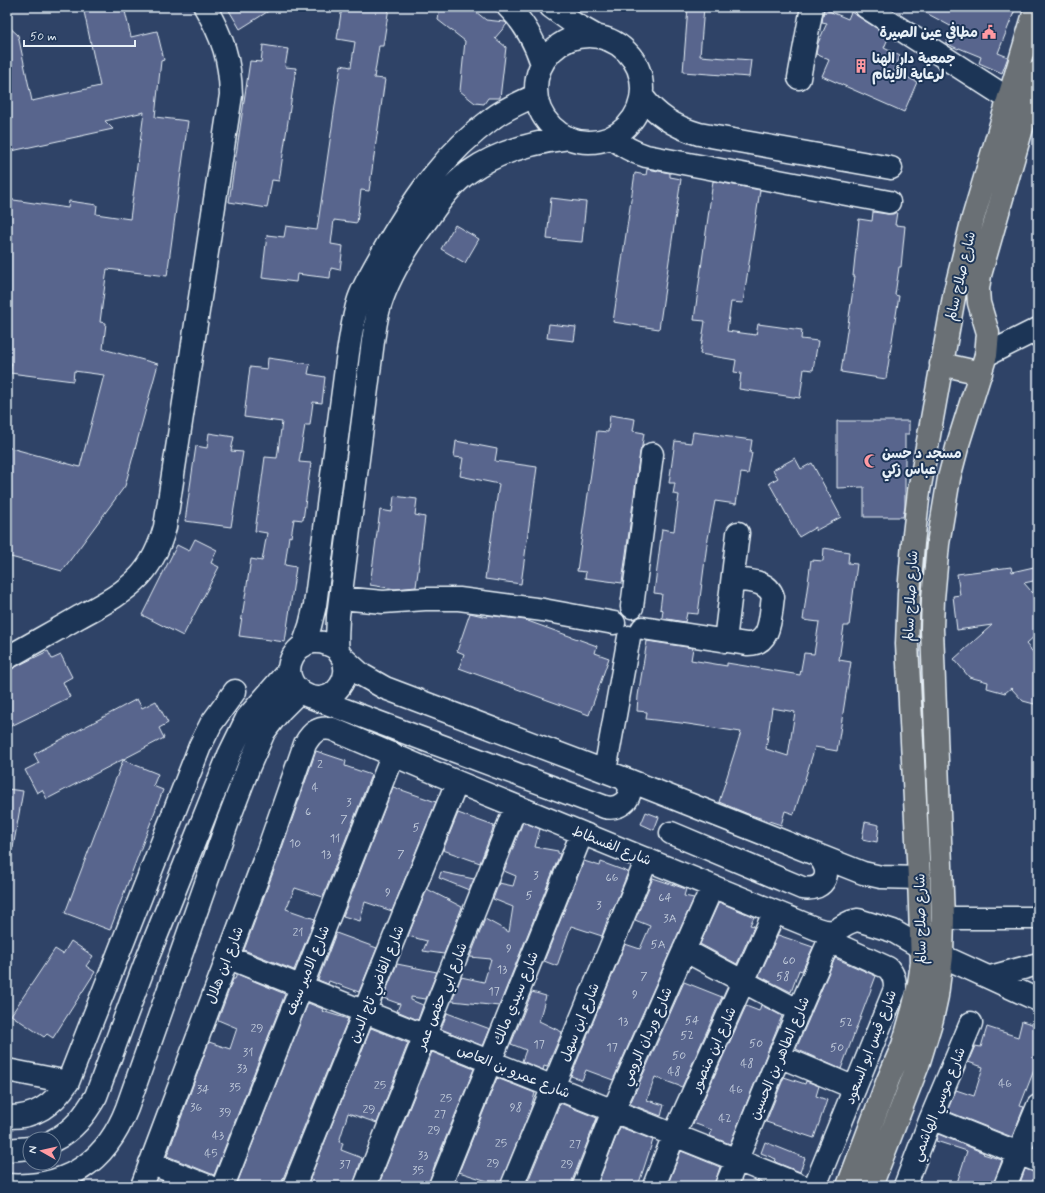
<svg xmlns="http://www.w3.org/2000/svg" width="1045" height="1193" font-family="Mynerve,'Playpen Sans Arabic',sans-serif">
<rect width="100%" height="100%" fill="#2f4367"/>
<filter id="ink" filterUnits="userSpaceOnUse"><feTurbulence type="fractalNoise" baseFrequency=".025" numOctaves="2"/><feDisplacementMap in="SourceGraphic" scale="8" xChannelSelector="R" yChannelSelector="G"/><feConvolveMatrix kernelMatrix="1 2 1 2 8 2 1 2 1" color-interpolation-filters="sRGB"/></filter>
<g filter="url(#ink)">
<path fill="#58658d" stroke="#e8f1f8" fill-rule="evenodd" d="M83,7h41l7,30 26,-6 7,29 -3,1 -6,56 33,4 -21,155 -60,-7 -7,53 6,1 -3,26 55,15 -33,122 -63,85 -55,-15v-109l73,20 24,-92 -30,-4 -1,10 -63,-8 2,-10h-5v-164l61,9 1,-7 28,4 -1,9 34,5 14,-107 -39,9 8,8 -106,23v-127l11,10 14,66 68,-15z
M227,7h48l-35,22z
M342,7h47l-6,39h-4l-5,32 11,1 -16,112 -8,-1 -4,33 -23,-3 -3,24 12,2 -3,24 -9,-2 -1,10 -33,-4 -1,8 -34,-4 5,-43 17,2 2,-11 31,4 24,-165 10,2 4,-25 -18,-3z
M440,7h30l16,13 19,2 2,2 -12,14 11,9 -6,51h-12l-4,6 -9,-1 -15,-12 5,-50 -27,-21z
M688,7h16l-4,49 51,4 -2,17 -66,-5z
M915,7h101l-18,46 10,4 -6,16 -23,-10 2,-6 -22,-9 -1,1 -12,-6 8,-15z
M824,9l24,10 3,-7 38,24 -5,12 16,8 -6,15 23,11 -13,30 -82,-36 7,-16 -13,-6 2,-11 9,-20 -5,-1z
M263,45l25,4 -3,18 11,1 -17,113 -7,-1 -5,28 -38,-6 21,-141 11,1z
M647,169l23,4v4l11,2 -22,150 -46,-7 22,-149 11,2z
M713,181l47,9 -17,113 -12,-1 -4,29 29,4 2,-11 44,6 -1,9 17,2 -5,29 -9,-1 -4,29 -61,-9 2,-16 -7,-1 2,-12 -36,-6 5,-33 -11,-1z
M551,198l35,4 -4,40 -35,-3z
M873,212l14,2h6l4,-2 -2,13 10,1 -4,41h-2l-4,28 4,1 -13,83 -45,-7 14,-96h-2l6,-57 13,2z
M455,225l24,14 -14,24 -24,-14z
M549,324l27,3 -2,14 -27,-3z
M268,358l42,6 -2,10 17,3 -3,26 -9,-1 -3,23h-5l-6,37 12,1 -8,57 -9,-1 -3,18 -2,-1 -4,29 11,2 -11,75 -46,-6 12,-77 11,2 5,-28 -12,-2 10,-74 12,1 5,-36 -38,-5 6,-50 17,2z
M610,415l25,4 -2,12 11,2 -2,13 -2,6 -18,131 -37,-5 1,-6 -9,-1 20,-140 11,1z
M837,421h72v13h-4v73l-2,10h-39v-30l-27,1z
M693,432l59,8 -2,13h2l-4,21 -7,-1 -5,31 -21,-3 -8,43 -9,70 -11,-1 -2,9 -23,-4 1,-8 -3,-1 2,-15 -8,-1 8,-64 12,2 5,-36 -6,-1 2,-11h-6l6,-42 16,2z
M209,433l25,4 -3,14 12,1 -12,75 -46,-6 11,-75 11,2z
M456,441l41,8 -2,12 42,6 -16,117 -36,-5 14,-95 -39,-8 3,-18 -9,-1z
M795,458l6,11 11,-6 29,54 -26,14 1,-4 -17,10 -30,-54 9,-5 -5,-8z
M394,496l23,3 -2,16 10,2 -9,70 -21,2 -25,-4 10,-75 12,2z
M195,539l22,11 -6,13 8,4 -36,69 -41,-21 35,-70 12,6z
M824,548l25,4 -1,11 9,1 -8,62h-5l-5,34 12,2 -14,89 -22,-4 -21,67 -9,-3 -4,14 -33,-11 -29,-12 22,-70 -60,-9 -35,-4 1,-7 -10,-1 1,-15 9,-55 46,7 -2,12 36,6v-3l73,12 4,-22 10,1 5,-32 -16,-2 8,-60 12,1zM772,708l23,4 -7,44 -22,-7z
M1038,566v14l-14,3 14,16v34l-12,11 12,14v47l-15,-4 -12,-13 -6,5 -18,-5 1,-6 -19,-5 -15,-18 38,-34 -35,5 -4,-34 7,-1 -3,-21 54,-7 1,5z
M470,613l17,4v-2l38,5 72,26 -2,7 14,5 -20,57 -130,-47 5,-14 -7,-3z
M48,651l4,8 9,-4 11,22 -9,5 7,15 -63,31v-57z
M137,699l5,9 14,-7 12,22 -9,5 5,10 -117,61 -5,-9 -5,3 -12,-23 14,-7 -5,-9z
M316,751l30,10 -1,5 26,9 -48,122 -28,-9 -9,21 29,10 -21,51 -50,-20 36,-96z
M123,760l35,14 -5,12 10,4 -53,140 -45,-17z
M393,787l43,15 -44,109 -27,-9 -5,19 -17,-5z
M7,789l16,2 -10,57 -6,-1z
M646,812l13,5 -5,13 -13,-6z
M458,813l36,13 -14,37 -37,-13z
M523,822l17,7 -5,18 23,4v2l2,1 -61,152 -47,-5 9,-24 23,5 7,-23 -21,-2 15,-38 24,13 4,-25 -20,-8 6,-16 14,3 3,-10 -12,-5z
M865,822l14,3 -2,17 -15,-3z
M584,861l16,5 1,-4 27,10 -15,38 -2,-1 -9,27 -31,-10 -14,40 -13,-5z
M441,872l33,7 -5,11 -30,-12z
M653,878l33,11 -2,7 10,2 -81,182 -27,-10 -4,10 -11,-4 54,-132 15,5 10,-23 -15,-6z
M427,889l35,18 -18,47 -21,-3 4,-10 -19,-5z
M719,902l35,15 -4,8 4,1 -17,38 -37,-20z
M336,933l41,15 -18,44 -30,-11 -1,3 -10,-4z
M778,935l35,12 -11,24 -3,-1 -8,22 -32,-16z
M71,941l22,15 -7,10 9,6 -42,66 -6,-4 -3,3 -33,-22 44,-66 8,5z
M835,958l41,18 -35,93 -45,-20z
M397,964l40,8 -11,27 -15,-2v3l12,5 -5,15 -21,-9 3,-7 -17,-6z
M237,974l48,20 -71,181 -47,-19 42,-114 21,7 7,-21 -19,-8 15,-41h2z
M684,982l38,15 -40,90 -27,-10 -8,23 17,5 -3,11 -31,-12z
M532,992l14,4 -7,25 23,11 -15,35 -3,-1 -1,4 -21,-9 4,-11 -15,-6z
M308,1003l15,6 -1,2 26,8 -66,162v5h-46z
M761,1005l21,11 -52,128 -20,-8 2,-6 -19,-7 53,-117 13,5z
M447,1013l43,16 -7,17 -42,-17z
M1022,1021l16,5v34l-18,46 4,1 -12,30 -65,-26 9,-21 18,6 9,-29 -15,-5 7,-16 6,1 6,-20 31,10z
M371,1028l37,15 -31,80 -29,-10 -9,29 4,1 -2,7 21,8 -9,28h-46z
M432,1052l42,17 -39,95 -7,22h-50z
M784,1077l21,7 1,-3 13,5 -3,10 11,4 -13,38 -48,-16z
M497,1078l38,15 -5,18 -30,74 -41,-13z
M560,1103l37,15 -25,63v5h-46z
M620,1127l33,13 -15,46h-41z
M938,1134l46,19 -1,1 19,6 -9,26h-37l11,-35 -31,-10z
M765,1142l40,16 -5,14 -25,-10 1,-3 -15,-6z
M681,1151l39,16 -6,19h-47z
M1025,1169l13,4v13h-19z"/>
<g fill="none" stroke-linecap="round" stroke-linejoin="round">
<defs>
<path id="minor" d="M508,7c17,16 27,35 34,57
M551,7l22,16 23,13
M866,7l143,92
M536 89a53 53 0 1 1 106 0a53 53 0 1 1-106 0Z
M799,78l13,-71
M642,96c15,20 33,31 57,38l192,34
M612,137c11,10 21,15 34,19l243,46
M986,355l52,-26
M341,598l42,4 42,-3h34l84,11 71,13
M632,607l20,-153
M643,628l104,16c25,1 23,-29 26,-47 -5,-17 -25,-16 -40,-18
M725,641l13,-108
M303,646l7,-20 5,-21 33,-252c3,-18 5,-36 11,-54 7,-19 18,-36 28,-54 30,-51 58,-92 106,-127 13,-10 29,-16 43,-23
M338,650c-15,-11 -34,-12 -45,6 -17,30 27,59 47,30 6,-8 7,-20 2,-29 -1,-2 -4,-5 -4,-7 -2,-9 0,-25 0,-34l35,-275c2,-12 3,-24 7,-36 10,-32 29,-61 49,-88 11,-16 23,-33 40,-45 28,-20 66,-30 100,-34
M342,657l20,18 23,13 238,90 240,95 18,4 38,1
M7,658c24,-14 48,-27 72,-41 22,-12 44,-23 61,-41 13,-14 20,-31 25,-49l66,-432c-1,-36 -8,-57 -26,-88
M313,698l292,109c12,3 28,-6 24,-21 -1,-3 -4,-6 -6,-8
M605,771l24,-134
M671,833l131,55c24,4 32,-18 15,-33
M943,918h95
M684,950l115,61
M942,956l96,44
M227,957l575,229
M990,977l48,-13
M779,1056l76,32
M7,1070l61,12
M7,1117c28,1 46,-12 61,-35l132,-336 11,-22 24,-33
M931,1118l107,43
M54,1140c20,-10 31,-25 42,-44l49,-132 84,-209 18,-37 42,-48
M7,1150l23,-2
M150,1163l58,23
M7,1185c59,4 99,-22 120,-77l101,-287 21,-55 15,-34 9,-12 8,-10 19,-19
M142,1186l126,-336 37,-106c7,-12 13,-17 27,-15l125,53 360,147c23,8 23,-7 41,-9l35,11 29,17
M223,1186l170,-432
M294,1186l163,-404
M365,1186l151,-380
M440,1186l142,-353
M512,1186l135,-327
M584,1186l29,-75 99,-224
M654,1186l20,-51 100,-222
M726,1186l53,-130 54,-124
M815,1186l80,-197c0,-9 -1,-14 -7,-21l-59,-27
M905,1186l26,-68 40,-95
M1005,1186l33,-80"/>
<path id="highway" d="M941,364l40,9
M848,1186l40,-106 15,-35 10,-35 6,-26 3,-22 -3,-84 -12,-234 2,-51 4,-50 6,-52 36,-200 18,-73 63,-211
M871,1186l47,-121 14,-46 5,-23 5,-40 1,-38 -11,-289 1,-30 5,-55 11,-66 9,-34 28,-89 2,-22 -9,-30 -1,-14 2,-14 58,-203"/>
</defs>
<use href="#minor" stroke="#e8f1f8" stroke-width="25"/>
<use href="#highway" stroke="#e8f1f8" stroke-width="25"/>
<use href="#minor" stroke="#1d3557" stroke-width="22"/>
<use href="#highway" stroke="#6a7074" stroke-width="22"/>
</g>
</g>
<defs>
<symbol id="civic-bare" viewBox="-9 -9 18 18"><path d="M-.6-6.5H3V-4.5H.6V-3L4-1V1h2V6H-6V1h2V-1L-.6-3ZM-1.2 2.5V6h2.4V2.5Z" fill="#ff9aa2" stroke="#1d3557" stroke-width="2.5" paint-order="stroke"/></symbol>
<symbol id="building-bare" viewBox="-9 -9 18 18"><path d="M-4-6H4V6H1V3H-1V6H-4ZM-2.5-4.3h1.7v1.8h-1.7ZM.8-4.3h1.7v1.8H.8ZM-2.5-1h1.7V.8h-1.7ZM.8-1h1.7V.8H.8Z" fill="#ff9aa2" stroke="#1d3557" stroke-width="2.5" paint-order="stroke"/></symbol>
<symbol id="mosque-bare" viewBox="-9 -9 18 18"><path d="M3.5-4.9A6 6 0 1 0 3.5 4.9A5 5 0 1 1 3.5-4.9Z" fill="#ff9aa2" stroke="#1d3557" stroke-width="2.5" paint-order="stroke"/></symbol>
</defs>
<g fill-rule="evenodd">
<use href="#civic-bare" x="979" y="22" width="20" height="20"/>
<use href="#building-bare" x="851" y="56" width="20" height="20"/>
<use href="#mosque-bare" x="861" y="451" width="20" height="20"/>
</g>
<g text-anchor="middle" stroke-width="4" stroke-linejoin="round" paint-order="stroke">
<g font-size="12" fill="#c4cedd">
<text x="320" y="768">2</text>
<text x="315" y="791">4</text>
<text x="349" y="806">3</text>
<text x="308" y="815">6</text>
<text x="344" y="823">7</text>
<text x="416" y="831">5</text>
<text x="335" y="842">11</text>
<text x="295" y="847">10</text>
<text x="326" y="858">13</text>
<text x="401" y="858">7</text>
<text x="536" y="879">3</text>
<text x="612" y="881">66</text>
<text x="388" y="896">9</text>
<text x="529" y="899">5</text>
<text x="665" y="901">64</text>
<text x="599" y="909">3</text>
<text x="670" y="922">3A</text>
<text x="298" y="936">21</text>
<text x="658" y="948">5A</text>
<text x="509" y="952">9</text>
<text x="789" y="964">60</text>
<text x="502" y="973">13</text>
<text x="644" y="980">7</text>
<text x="783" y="980">58</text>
<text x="494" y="995">17</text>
<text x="635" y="998">9</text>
<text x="692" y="1024">54</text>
<text x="623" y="1025">13</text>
<text x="846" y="1026">52</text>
<text x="257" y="1032">29</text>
<text x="687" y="1039">52</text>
<text x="756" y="1047">50</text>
<text x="539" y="1048">17</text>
<text x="612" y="1051">17</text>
<text x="837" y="1051">50</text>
<text x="248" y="1056">31</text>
<text x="679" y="1059">50</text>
<text x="747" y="1067">48</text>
<text x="242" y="1072">33</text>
<text x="674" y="1075">48</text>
<text x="1005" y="1087">46</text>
<text x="380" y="1089">25</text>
<text x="235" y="1091">35</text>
<text x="203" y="1093">34</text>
<text x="736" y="1093">46</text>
<text x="446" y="1102">25</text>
<text x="196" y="1111">36</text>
<text x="516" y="1111">98</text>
<text x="369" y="1113">29</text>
<text x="225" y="1116">39</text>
<text x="440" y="1118">27</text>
<text x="725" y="1122">42</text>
<text x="434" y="1134">29</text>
<text x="218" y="1139">43</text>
<text x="501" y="1147">25</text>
<text x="575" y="1148">27</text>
<text x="211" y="1157">45</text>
<text x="423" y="1159">33</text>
<text x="493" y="1167">29</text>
<text x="345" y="1168">37</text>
<text x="567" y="1168">29</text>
<text x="418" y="1174">35</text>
</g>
<g font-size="14" font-weight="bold" fill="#e8f1f8" stroke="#1d3557" text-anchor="start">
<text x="978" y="37" text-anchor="end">مطافي عين الصيرة</text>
<text x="872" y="63">جمعية دار الهنا<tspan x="872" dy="16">لرعاية الأيتام</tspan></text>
<text x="882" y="458">مسجد د حسن<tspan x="882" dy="16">عباس زكي</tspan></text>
</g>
<g font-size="14" fill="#e8f1f8" stroke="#1d3557">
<text transform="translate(960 276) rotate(-77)" y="5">شارع صلاح سالم</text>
<text transform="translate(910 596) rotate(-87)" y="5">شارع صلاح سالم</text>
<text transform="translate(612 845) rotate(22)" y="5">شارع الفسطاط</text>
<text transform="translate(920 919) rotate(-91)" y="5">شارع صلاح سالم</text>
<text transform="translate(224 965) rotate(-69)" y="5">شارع ابن هلال</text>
<text transform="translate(307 970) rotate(-68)" y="5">شارع الامير سيف</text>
<text transform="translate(376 984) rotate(-68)" y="5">شارع القاضي تاج الدين</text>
<text transform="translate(441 996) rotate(-68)" y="5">شارع ابي حفص عمر</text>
<text transform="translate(515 998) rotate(-68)" y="5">شارع سيدي مالك</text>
<text transform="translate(579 1022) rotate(-68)" y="5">شارع ابن سهل</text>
<text transform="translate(646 1036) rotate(-66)" y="5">شارع وردان الرومي</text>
<text transform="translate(870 1047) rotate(-69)" y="5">شارع قيس ابو السعود</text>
<text transform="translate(713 1049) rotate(-66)" y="5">شارع ابن منصور</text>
<text transform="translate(779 1058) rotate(-67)" y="5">شارع الطاهر بن الحسين</text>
<text transform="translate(514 1071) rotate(22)" y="5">شارع عمرو بن العاص</text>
<text transform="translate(938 1104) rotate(-68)" y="5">شارع موسي الهاشمي</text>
</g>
</g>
<rect width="1045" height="1193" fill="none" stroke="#1d3557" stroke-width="24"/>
<rect x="12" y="12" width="1021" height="1169" fill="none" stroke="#e8f1f8" stroke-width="1.5" filter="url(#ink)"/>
<g transform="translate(42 1151) rotate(278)"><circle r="19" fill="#1d3557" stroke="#6e8097"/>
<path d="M0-3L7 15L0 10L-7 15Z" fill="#ff9aa2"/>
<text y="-6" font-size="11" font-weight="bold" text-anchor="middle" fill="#e8f1f8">N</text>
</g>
<path d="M24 40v6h111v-6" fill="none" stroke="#e8f1f8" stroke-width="2"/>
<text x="30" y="40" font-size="12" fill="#e8f1f8" stroke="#1d3557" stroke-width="3" paint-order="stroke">50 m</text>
</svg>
